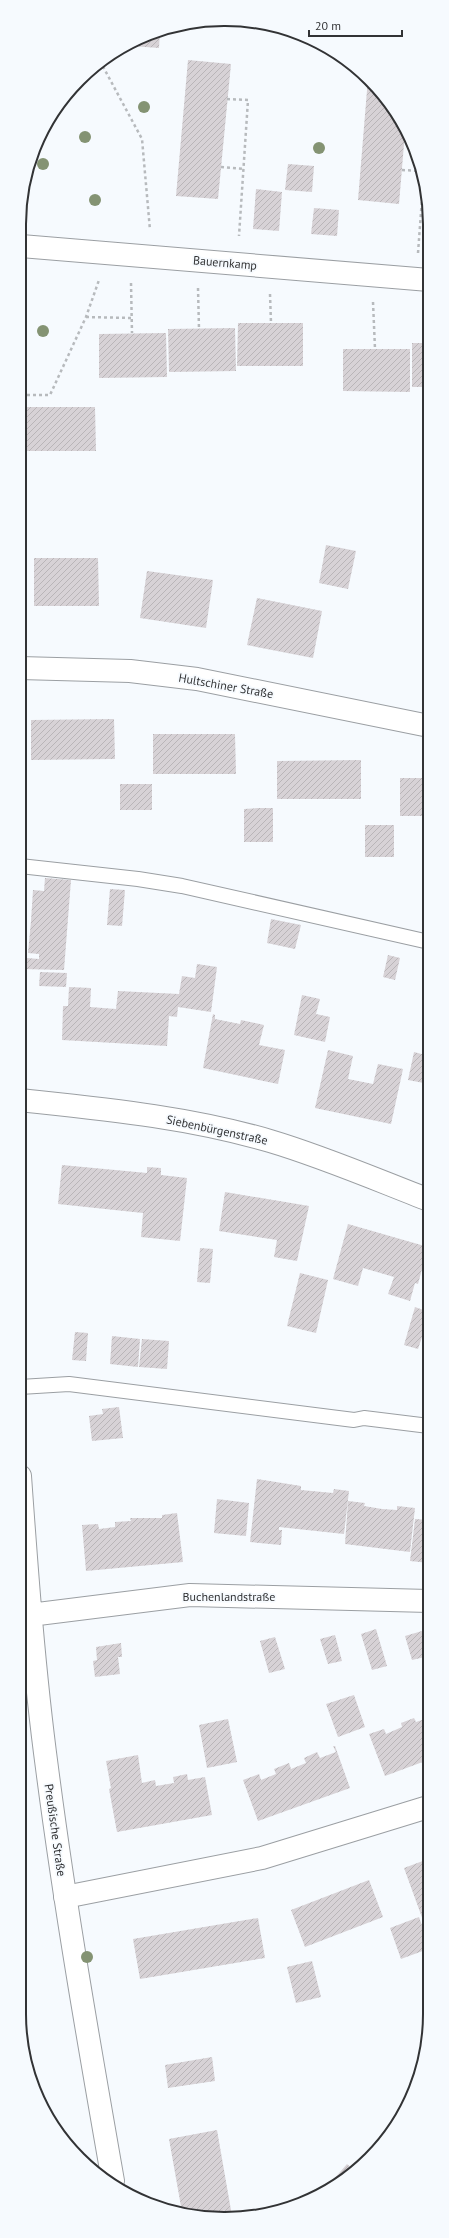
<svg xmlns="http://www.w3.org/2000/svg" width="449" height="2238" font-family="'PT Sans',sans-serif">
<defs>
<pattern id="building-hatch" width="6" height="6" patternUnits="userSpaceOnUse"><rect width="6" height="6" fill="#d7d2d6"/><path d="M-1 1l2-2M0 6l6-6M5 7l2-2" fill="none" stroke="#b9b5b8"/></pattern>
</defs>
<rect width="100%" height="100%" fill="#f6fafe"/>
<path fill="url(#building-hatch)" d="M160,31l-1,17 -28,-2 3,-1z
M188,60l43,4 -13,135 -42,-3z
M368,78l37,54 -6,72 -41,-4z
M288,164l26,2 -2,26 -27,-2z
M256,189l26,3 -3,39 -26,-2z
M314,208l25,2 -2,26 -26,-2z
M238,323h65v43h-66z
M235,328l1,43 -67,1 -1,-43z
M166,333l1,44 -68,1v-44z
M412,343h17v44h-17z
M343,349h67v43l-67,-1z
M21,407h74l1,44h-76z
M326,545l30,6 -8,38 -29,-6z
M34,558h64l1,48h-65z
M147,571l66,9 -7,48 -66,-10z
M257,598l65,13 -9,47 -66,-13z
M114,719l1,40 -84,1v-40z
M153,734h82l1,40h-83z
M361,760v39h-84v-38z
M400,778h29v38h-29z
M120,784h32v26h-32z
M258,808h15v34h-29v-33z
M365,825h29v32h-29z
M45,878l26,2 -7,90 -44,-1v-15l7,1v3l12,1v-5l-11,-1 3,-32 2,-31 11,1z
M110,889l15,1 -3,36 -15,-1z
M271,919l30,6 -6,24 -28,-6z
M388,955l12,3 -5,22 -12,-3z
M197,964l20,3 -6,45 -33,-5 -1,10 -8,-1 -2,30 -105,-6 1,-34h5l1,-19 22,1 -1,19 26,2 2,-18 61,3 3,-18 13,2z
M40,972l27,1 -1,14 -27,-1z
M302,995l18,4 -4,15 14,3 -5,25 -31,-7z
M213,1014l2,1v4l25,5 1,-4 23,5 -5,20 26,5 -7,34 -75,-16z
M328,1050l25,6 -5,23 25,5 5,-20 25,5 -12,55 -76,-16z
M414,1052l15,4v28l-21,-4z
M62,1165l85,8v-6l14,1v7l26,3 -7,63 -39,-4 2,-24 -85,-9z
M225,1192l84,14 -12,55 -23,-4 3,-17 -58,-9z
M348,1224l80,23 -10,37 -3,-1 -5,18 -22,-7 6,-17 -17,-5 -14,-4 -5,18 -25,-7z
M200,1248l13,1 -3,34 -13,-1z
M300,1273l28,7 -12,53 -29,-7z
M415,1307l14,5v24l-6,-2 -5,15 -14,-4z
M75,1332l13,1 -2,28 -14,-1z
M112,1336l28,3 -2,28 -28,-3z
M142,1339l27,2 -2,28 -28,-2z
M119,1407l4,31 -31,3 -3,-25 14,-2 -1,-5z
M257,1479l44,7v4l32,3 1,-4 15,2 -5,43 -65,-7v3h3l-1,15 -31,-3z
M217,1499l32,4 -3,33 -32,-3z
M348,1501l17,2 -1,3 18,3 15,1v-4l18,2 -5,44 -65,-8z
M177,1513l6,49 -97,9 -4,-46 16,-1 1,5 16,-2v-5l16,-1 -1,-3h32v-3z
M415,1519l14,1v43l-19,-2z
M376,1629l11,37 -15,4 -11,-36z
M422,1631l7,25 -17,4 -7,-24z
M335,1635l7,26 -14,3 -8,-25z
M275,1637l10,32 -16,4 -9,-32z
M121,1643l1,14h-4l2,17 -25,3 -2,-16 4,-1 -1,-13z
M354,1695l11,32 -27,10 -12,-33z
M414,1718l2,4 12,-4v42l-43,16 -16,-42 15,-5 2,5 16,-7 -1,-4z
M228,1719l9,43 -30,6 -8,-43z
M333,1746h2l15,42 -92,33 -15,-41 16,-6 2,6 15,-6 -2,-5 15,-6 2,6 15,-6 -2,-5 13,-6 3,6 16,-6z
M138,1755l4,28 13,-3 1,6 18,-3 -1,-6 14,-3 1,6 17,-3 7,38 -95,17 -8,-43 2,-1 -5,-27z
M428,1859v62l-4,2 -20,-55z
M369,1880l14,37 -78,30 -14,-37z
M419,1917l9,25v7l-27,10 -11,-31z
M258,1918l7,40 -125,21 -7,-40z
M312,1961l9,36 -25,6 -9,-36z
M19,1979l8,43 -6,1 -2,-10z
M28,2035l2,14 9,49 -4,-6 -11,-56z
M212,2057l3,24 -47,7 -3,-23z
M217,2130l15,86 -21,3 -29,-7 -13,-73z
M347,2164l8,7 -28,16z"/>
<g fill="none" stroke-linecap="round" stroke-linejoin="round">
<defs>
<path id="service" d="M20,866l118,13 44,7 247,56
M20,1387l49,-3 285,36 10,-2 65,8"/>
<path id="minor" d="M21,246l408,34
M20,668l110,3 67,8 232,47
M20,1100c84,9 169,17 250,41 54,16 107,39 159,59
M20,1476c7,98 14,195 27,292 18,139 42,276 66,413
M30,1615l160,-20 239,6
M65,1897l197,-39 166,-51"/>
</defs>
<use href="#service" stroke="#9b9fa3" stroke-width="16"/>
<use href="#minor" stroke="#9b9fa3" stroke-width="24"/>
<path stroke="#b7babd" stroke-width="2.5" stroke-dasharray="3 3" stroke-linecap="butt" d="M100,61l42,78 8,91
M227,99l21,1 -9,136
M221,167l23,2
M402,170l18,1
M418,253l5,-68
M131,283l1,50
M198,288l1,41
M270,294l1,29
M373,302l2,47
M86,317l45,1
M21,395h29l36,-78 13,-37"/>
<use href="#service" stroke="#fff" stroke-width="14"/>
<use href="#minor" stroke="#fff" stroke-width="22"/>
</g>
<g fill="#849373">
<circle cx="144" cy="107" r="6"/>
<circle cx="85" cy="137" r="6"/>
<circle cx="319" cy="148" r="6"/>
<circle cx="43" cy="164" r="6"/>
<circle cx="95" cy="200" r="6"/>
<circle cx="43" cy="331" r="6"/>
<circle cx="87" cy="1957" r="6"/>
</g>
<g text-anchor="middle" stroke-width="3.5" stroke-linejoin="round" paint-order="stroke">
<g font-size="12" fill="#323335" stroke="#f6fafe">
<text transform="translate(225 263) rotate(5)" y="4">Bauernkamp</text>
<text transform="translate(226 686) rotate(10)" y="4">Hultschiner Straße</text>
<text transform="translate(217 1130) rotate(12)" y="4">Siebenbürgenstraße</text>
<text x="229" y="1601">Buchenlandstraße</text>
<text transform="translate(55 1830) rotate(82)" y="4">Preußische Straße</text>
</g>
</g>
<path d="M0 0H449V2238H0ZM224 26H225A198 198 0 0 1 423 224V2014A198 198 0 0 1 225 2212H224A198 198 0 0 1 26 2014V224A198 198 0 0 1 224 26Z" fill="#f6fafe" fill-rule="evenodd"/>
<path fill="none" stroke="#323335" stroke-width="2" d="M224 26H225A198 198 0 0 1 423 224V2014A198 198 0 0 1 225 2212H224A198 198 0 0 1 26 2014V224A198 198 0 0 1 224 26Z"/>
<path d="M309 30v6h93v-6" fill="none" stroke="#323335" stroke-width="2"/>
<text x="315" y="30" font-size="12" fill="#323335" stroke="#f6fafe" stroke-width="3" paint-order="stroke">20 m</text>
</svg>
